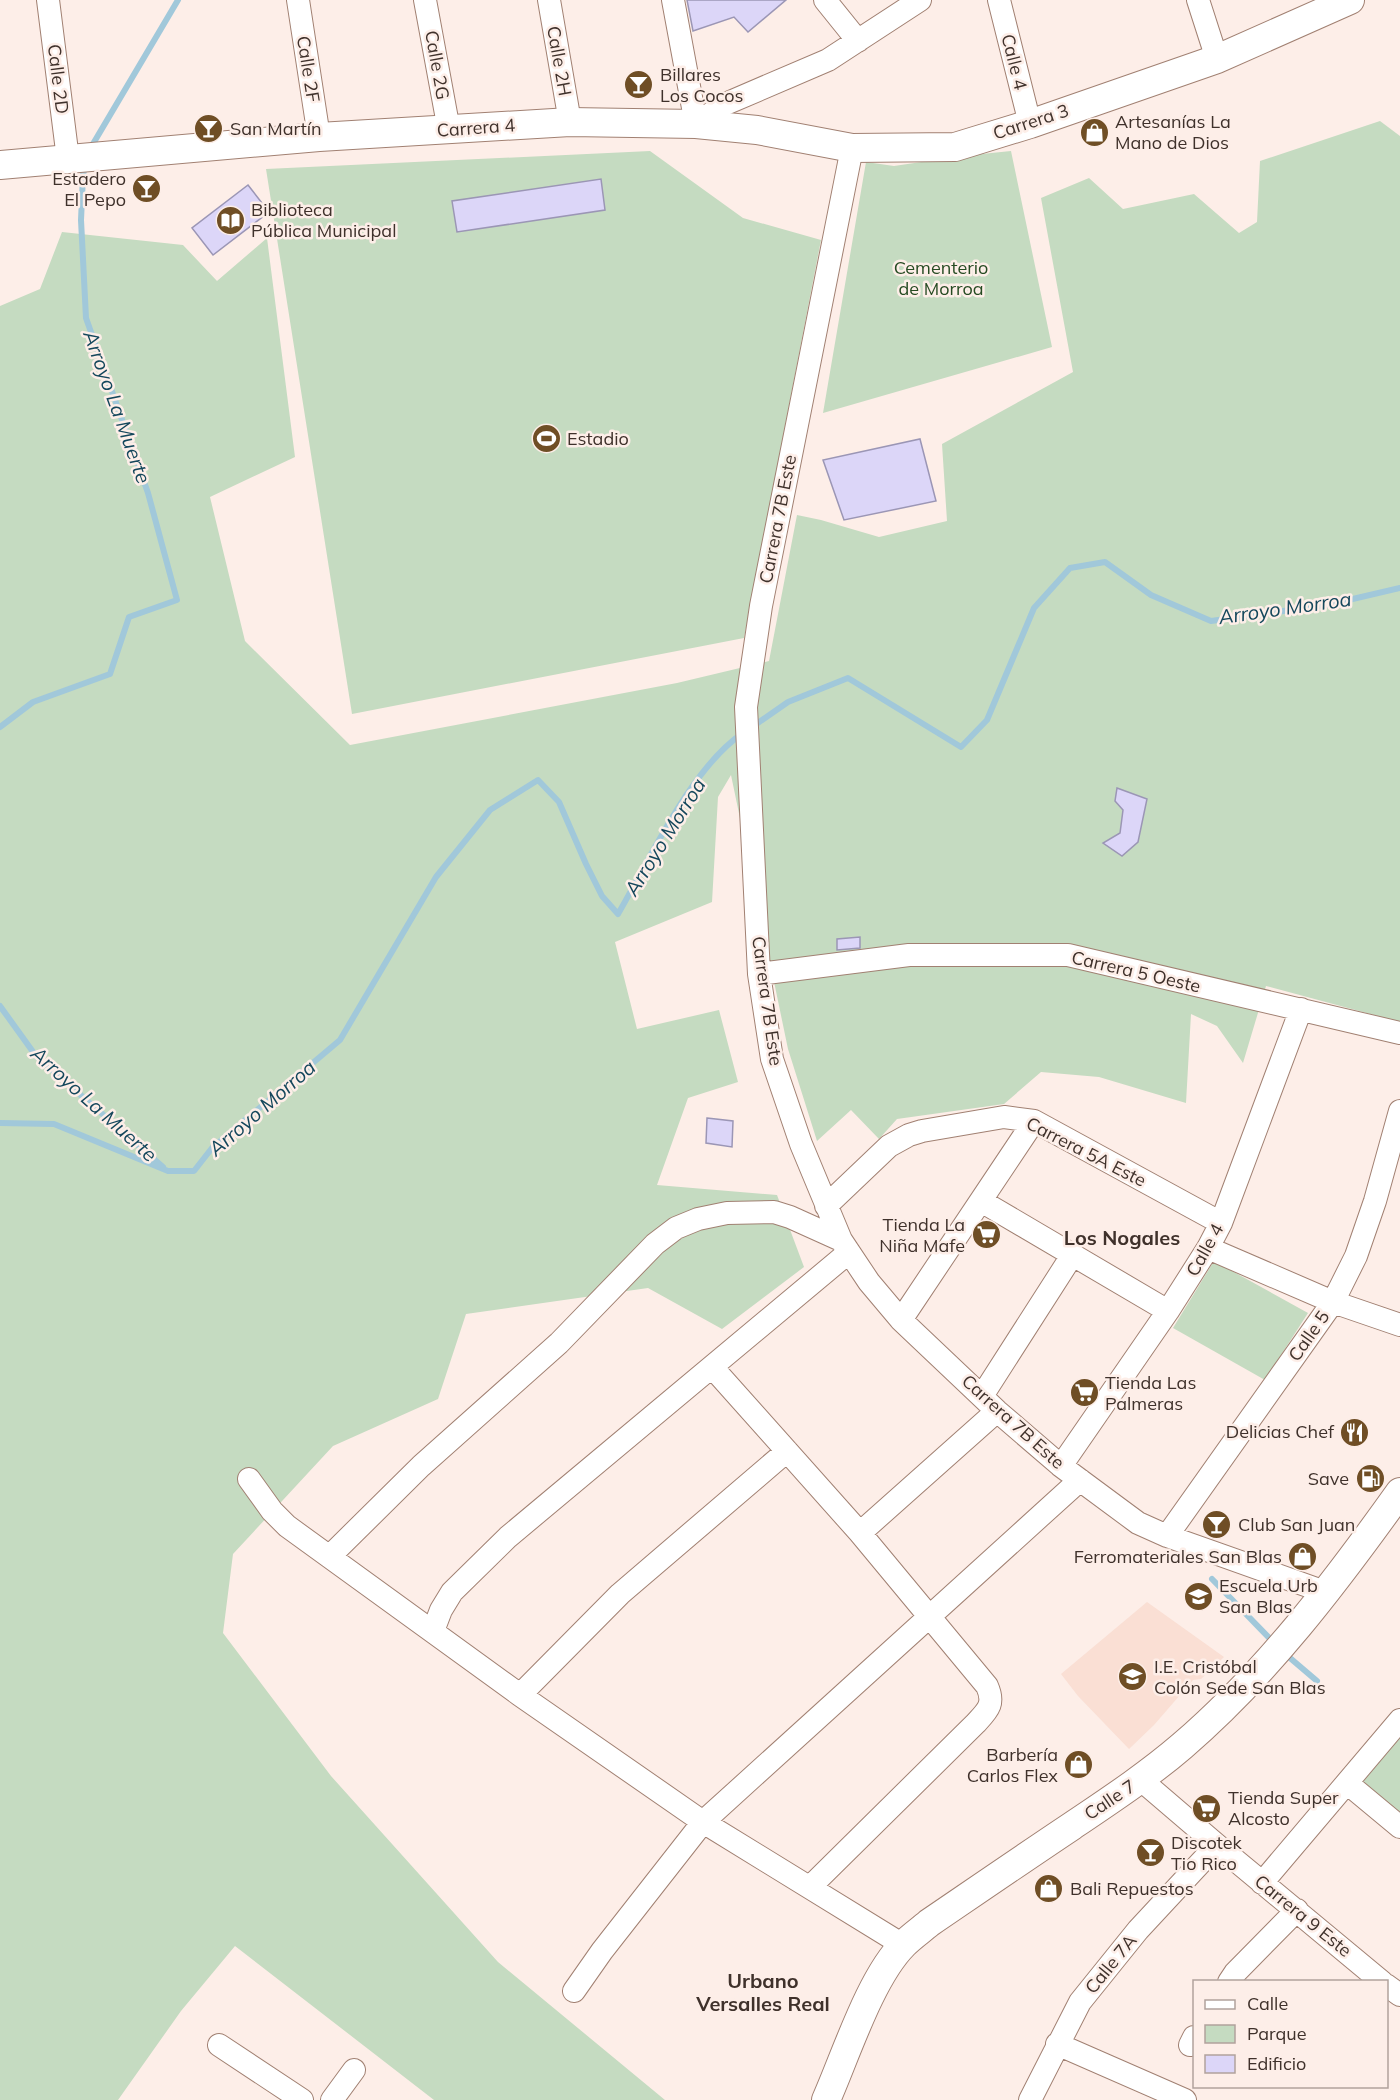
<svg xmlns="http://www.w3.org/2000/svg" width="1400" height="2100" font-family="Mulish,sans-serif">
<rect width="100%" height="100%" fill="#fdeee8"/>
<path fill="#fadfd4" d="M1147,1602l77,55 -23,22 -8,1 -39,45 -25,24 -51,-53 -17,-22z"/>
<path fill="#c5dbc1" d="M1380,121l20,15v886l-134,-36 -23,77 -26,-37 -26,-12 -5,89 -87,-26 -58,-5 -37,32 -107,15 -18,20 -28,-29 -34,31 -29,-92 -57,-274 -13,22 -6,105 -97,40 22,87 82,-19 19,72 -50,16 -31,87 120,10 27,72 -82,62 -74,-41 -182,26 -28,85 -105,47 -100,108 -10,79 108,143 167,186 167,138h-231l-199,-154 -54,65 -63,89h-118v-1794l40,-17 22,-57 121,13 34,36 50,-43 28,219 -85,40 35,144 105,104 327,-62 92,-22 28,-146 24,5 58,17 68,-16 -5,-77 131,-72 -32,-174 48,-20 34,31 71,-15 45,39 18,-11 3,-61z
M650,151l93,67 78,22 -77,398 -392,76 -86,-545z
M1011,151l41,196 -229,66 43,-251 28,4 68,-10z
M1214,1261l94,52 -43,67 -92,-52z
M1400,1727v94l-47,-39z"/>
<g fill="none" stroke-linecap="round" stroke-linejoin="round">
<path stroke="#a1c8da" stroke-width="6" d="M90,149l88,-149
M0,727l33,-25 77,-28 19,-57 48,-17 -29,-107 -62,-175 -5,-98 2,-44 2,-11
M752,727l36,-25 60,-24 113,69 26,-27 47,-112 36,-40 35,-6 46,33 60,26 116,-16 73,-17
M0,1006l36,50 127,111
M0,1123l54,1 114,47h26l18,-23 128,-108 96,-163 54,-67 48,-30 21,22 27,62 16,32 16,18c32,-55 73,-146 125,-181
M1212,1579l62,64
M1283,1652l34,29"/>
</g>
<path fill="#dcd6f8" stroke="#9b96b5" stroke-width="1.5" d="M687,0h99l-38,32 -14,-15 -41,14z
M601,179l4,31 -148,22 -5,-31z
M248,185l21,27 -56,43 -21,-27z
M920,439l16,62 -92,19 -21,-60z
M1117,788l30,11 -9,43 -16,14 -19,-13 17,-10 3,-23 -8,-9z
M860,937v11l-23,2v-11z
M707,1118l26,3 -1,26 -26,-4z
M1371,1467l11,12 -12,11 -11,-11z"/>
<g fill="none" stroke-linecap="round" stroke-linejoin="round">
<defs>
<path id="minor" d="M48,0l20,159
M298,0l21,137
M425,0l24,130
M549,0l21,122
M673,0l23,124 27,-19 105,-45 92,-60
M825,0l33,41
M999,0l31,124
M1198,0l19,59
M852,148l-91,458 -15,101 13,267 13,85 29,85 40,96 28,42 32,38 96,91 64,55 77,57 29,13 158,56
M759,974l150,-19h159l332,78
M981,1201l187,110
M826,1206l63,-60 20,-11 13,-4 82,-14 30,4 187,102
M1208,1248l125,54 67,23
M901,1320l133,-199
M712,1367l148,166 127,153c8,18 1,24 -11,37l-166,164
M982,1396l91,-142
M1061,1466l107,-155 40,-63 13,-25 80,-214
M249,1479l23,32 15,15 233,169 183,127 200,123
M860,1533l137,-122
M1167,1536l166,-234 23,-46 19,-55 25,-90
M330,1556l91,-90 138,-123 96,-99 21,-16 22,-9 29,-6 47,-1 16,5 51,23
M433,1631l8,-21 11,-18 56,-55 340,-284
M520,1695l100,-101 167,-143
M1141,1780l76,65 165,137
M1347,1783l53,44
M1262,1883l138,-163
M1229,1982l6,-9 62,-63
M1386,1985l14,10
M574,1991l28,-40 101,-129 377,-342
M1057,2044l128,56
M219,2045l83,55
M1190,2045l4,-8
M332,2100l22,-30
M1030,2100l50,-98 58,-72 79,-85"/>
<path id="tertiary" d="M0,165l319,-28 251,-15 126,2 61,6 95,18 103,-1 75,-23 187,-65 133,-59
M826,2100c20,-45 44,-122 78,-156 8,-8 17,-14 25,-21 47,-32 95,-65 143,-97 37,-25 75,-50 110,-80 84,-72 153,-163 218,-254"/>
</defs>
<use href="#minor" stroke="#a18072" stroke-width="24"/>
<use href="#tertiary" stroke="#a18072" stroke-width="30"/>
<use href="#minor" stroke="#fff" stroke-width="22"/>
<use href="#tertiary" stroke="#fff" stroke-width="28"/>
</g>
<defs>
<symbol id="bar-disc" viewBox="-11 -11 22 22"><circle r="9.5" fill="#6f4e25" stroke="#fdeee8"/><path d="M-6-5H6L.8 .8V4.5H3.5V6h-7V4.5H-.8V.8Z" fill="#fff"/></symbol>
<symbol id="shop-disc" viewBox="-11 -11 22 22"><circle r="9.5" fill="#6f4e25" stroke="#fdeee8"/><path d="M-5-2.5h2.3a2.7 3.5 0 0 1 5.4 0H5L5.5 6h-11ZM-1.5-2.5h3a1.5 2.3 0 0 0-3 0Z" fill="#fff"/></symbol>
<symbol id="library-disc" viewBox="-11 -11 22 22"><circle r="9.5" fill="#6f4e25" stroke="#fdeee8"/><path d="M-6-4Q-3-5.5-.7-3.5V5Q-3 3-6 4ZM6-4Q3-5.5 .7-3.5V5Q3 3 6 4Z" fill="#fff"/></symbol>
<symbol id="stadium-disc" viewBox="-11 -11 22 22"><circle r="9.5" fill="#6f4e25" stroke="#fdeee8"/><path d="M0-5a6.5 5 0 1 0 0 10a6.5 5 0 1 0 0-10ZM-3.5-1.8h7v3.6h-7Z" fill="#fff"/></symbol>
<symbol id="supermarket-disc" viewBox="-11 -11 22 22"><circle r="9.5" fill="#6f4e25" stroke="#fdeee8"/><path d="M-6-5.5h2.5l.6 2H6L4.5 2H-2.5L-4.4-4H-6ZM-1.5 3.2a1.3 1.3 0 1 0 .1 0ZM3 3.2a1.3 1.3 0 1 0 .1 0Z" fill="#fff"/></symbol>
<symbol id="restaurant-disc" viewBox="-11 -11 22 22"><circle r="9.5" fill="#6f4e25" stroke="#fdeee8"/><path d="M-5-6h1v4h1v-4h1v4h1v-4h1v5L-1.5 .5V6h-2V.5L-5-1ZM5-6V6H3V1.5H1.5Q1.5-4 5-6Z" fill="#fff"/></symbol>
<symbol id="fuel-disc" viewBox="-11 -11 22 22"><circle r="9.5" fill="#6f4e25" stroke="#fdeee8"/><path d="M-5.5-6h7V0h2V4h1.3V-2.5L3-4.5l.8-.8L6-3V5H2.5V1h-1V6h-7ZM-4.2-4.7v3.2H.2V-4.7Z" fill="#fff"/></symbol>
<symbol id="school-disc" viewBox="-11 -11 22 22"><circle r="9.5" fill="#6f4e25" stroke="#fdeee8"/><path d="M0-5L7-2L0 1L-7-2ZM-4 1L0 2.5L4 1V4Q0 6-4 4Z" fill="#fff"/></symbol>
</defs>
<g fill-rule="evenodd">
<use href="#bar-disc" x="622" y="68" width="33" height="33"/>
<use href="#bar-disc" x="192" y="112" width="33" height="33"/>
<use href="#shop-disc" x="1078" y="116" width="33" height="33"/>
<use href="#bar-disc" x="130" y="172" width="33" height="33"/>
<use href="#library-disc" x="214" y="204" width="33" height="33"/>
<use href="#stadium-disc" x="530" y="422" width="33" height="33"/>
<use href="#supermarket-disc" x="970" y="1218" width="33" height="33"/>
<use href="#supermarket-disc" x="1068" y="1376" width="33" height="33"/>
<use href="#restaurant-disc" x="1338" y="1416" width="33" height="33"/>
<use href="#fuel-disc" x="1354" y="1462" width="33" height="33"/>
<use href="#bar-disc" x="1200" y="1508" width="33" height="33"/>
<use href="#shop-disc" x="1286" y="1540" width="33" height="33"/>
<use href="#school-disc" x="1182" y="1580" width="33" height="33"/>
<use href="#school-disc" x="1116" y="1660" width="33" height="33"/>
<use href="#shop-disc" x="1062" y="1748" width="33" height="33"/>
<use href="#supermarket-disc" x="1190" y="1792" width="33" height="33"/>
<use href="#bar-disc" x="1134" y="1836" width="33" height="33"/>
<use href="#shop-disc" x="1032" y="1872" width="33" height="33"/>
</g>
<g text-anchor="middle" stroke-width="5" stroke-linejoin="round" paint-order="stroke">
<g font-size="18" fill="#3f312b" stroke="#fdeee8">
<text transform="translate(559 61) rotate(80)" y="6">Calle 2H</text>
<text transform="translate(1014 62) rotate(76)" y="6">Calle 4</text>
<text transform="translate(437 65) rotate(80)" y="6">Calle 2G</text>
<text transform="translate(308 69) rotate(81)" y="6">Calle 2F</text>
<text transform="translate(58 79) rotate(83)" y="6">Calle 2D</text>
<text transform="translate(1031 122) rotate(-18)" y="6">Carrera 3</text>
<text transform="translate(476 128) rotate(-4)" y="6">Carrera 4</text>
<text transform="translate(778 519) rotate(-79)" y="6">Carrera 7B Este</text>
<text transform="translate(1136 972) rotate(13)" y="6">Carrera 5 Oeste</text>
<text transform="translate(767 1001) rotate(82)" y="6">Carrera 7B Este</text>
<text transform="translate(1086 1152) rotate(27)" y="6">Carrera 5A Este</text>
<text transform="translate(1205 1250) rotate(-61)" y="6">Calle 4</text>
<text transform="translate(1309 1336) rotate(-55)" y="6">Calle 5</text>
<text transform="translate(1013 1422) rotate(42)" y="6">Carrera 7B Este</text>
<text transform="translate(1110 1800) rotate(-34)" y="6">Calle 7</text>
<text transform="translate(1303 1916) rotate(39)" y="6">Carrera 9 Este</text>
<text transform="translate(1111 1964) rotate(-51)" y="6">Calle 7A</text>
</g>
<g font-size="18" fill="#3f312b" stroke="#fdeee8" text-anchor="start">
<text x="660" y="81">Billares<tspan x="660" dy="21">Los Cocos</tspan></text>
<text x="1115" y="128">Artesanías La<tspan x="1115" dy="21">Mano de Dios</tspan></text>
<text x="230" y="135">San Martín</text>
<text x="126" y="185" text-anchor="end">Estadero<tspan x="126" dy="21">El Pepo</tspan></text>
<text x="251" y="216">Biblioteca<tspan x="251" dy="21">Pública Municipal</tspan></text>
<text x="567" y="445">Estadio</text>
<text x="965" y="1231" text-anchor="end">Tienda La<tspan x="965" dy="21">Niña Mafe</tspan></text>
<text x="1105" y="1389">Tienda Las<tspan x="1105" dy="21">Palmeras</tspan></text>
<text x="1334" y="1438" text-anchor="end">Delicias Chef</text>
<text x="1349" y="1485" text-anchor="end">Save</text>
<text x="1238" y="1531">Club San Juan</text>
<text x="1282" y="1563" text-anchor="end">Ferromateriales San Blas</text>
<text x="1219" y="1592">Escuela Urb<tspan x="1219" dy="21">San Blas</tspan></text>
<text x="1154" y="1673">I.E. Cristóbal<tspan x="1154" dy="21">Colón Sede San Blas</tspan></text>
<text x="1058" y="1761" text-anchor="end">Barbería<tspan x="1058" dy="21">Carlos Flex</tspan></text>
<text x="1228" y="1804">Tienda Super<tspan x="1228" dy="21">Alcosto</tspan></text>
<text x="1171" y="1849">Discotek<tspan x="1171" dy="21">Tio Rico</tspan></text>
<text x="1070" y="1895">Bali Repuestos</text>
</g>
<g font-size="18" fill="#264b22" stroke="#fdeee8">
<text x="941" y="274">Cementerio<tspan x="941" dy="21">de Morroa</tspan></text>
</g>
<g font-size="20" font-style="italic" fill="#14475c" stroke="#fdeee8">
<text transform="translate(117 407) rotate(70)" y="7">Arroyo La Muerte</text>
<text transform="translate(1285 608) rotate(-8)" y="7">Arroyo Morroa</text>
<text transform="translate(665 837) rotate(-58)" y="7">Arroyo Morroa</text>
<text transform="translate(94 1104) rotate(42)" y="7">Arroyo La Muerte</text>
<text transform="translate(262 1108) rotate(-41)" y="7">Arroyo Morroa</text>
</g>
<g font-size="20" font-weight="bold" fill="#3f312b" stroke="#fdeee8">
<text x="1122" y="1245">Los Nogales</text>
<text x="763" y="1988">Urbano<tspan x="763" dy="23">Versalles Real</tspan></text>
</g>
</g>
<rect x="1193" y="1980" width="195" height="108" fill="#fdeee8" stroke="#b1a29c" stroke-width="1.5"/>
<rect x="1205" y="2000" width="30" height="9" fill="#ffffff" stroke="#b1a29c" stroke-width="1.5"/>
<text x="1247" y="2010" font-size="18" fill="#3f312b">Calle</text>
<rect x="1205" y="2025" width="30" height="18" fill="#c5dbc1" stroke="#b1a29c" stroke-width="1.5"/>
<text x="1247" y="2040" font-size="18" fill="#3f312b">Parque</text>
<rect x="1205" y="2055" width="30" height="18" fill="#dcd6f8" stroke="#b1a29c" stroke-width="1.5"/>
<text x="1247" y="2070" font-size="18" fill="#3f312b">Edificio</text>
</svg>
